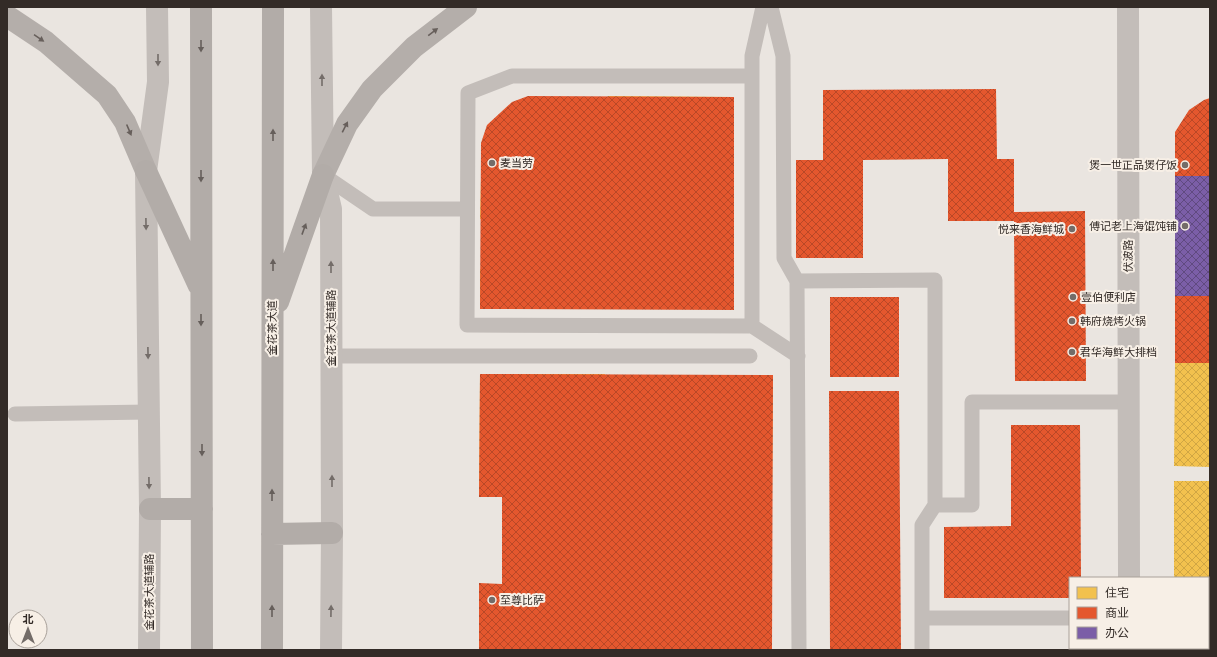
<svg xmlns="http://www.w3.org/2000/svg" width="1217" height="657" font-family="Jost,'Noto Sans SC',sans-serif">
<defs>
<pattern id="homes-cross-hatch" width="8" height="8" patternUnits="userSpaceOnUse"><rect width="8" height="8" fill="#f2c14e"/><path d="M0 0l8 8M0 8l8-8" fill="none" stroke="#d0a644"/></pattern>
<pattern id="shops-cross-hatch" width="8" height="8" patternUnits="userSpaceOnUse"><rect width="8" height="8" fill="#e4572e"/><path d="M0 0l8 8M0 8l8-8" fill="none" stroke="#b94827"/></pattern>
<pattern id="offices-cross-hatch" width="8" height="8" patternUnits="userSpaceOnUse"><rect width="8" height="8" fill="#7b5ea7"/><path d="M0 0l8 8M0 8l8-8" fill="none" stroke="#604a80"/></pattern>
</defs>
<rect width="100%" height="100%" fill="#eae5e0"/>
<path fill="url(#homes-cross-hatch)" d="M608,96l126,1v42l-28,-1v51h28v37h-183v40h55v43h-126v-40h22v-50h-22l1,-40h173v-40h-46z
M1175,363h35v104l-36,-1z
M480,374h125v80h41v-79h127l-1,123 -293,-1z
M1174,481h36v169h-36v-2h34v-70h-34z"/>
<path fill="url(#shops-cross-hatch)" d="M996,89l1,70h17v53l71,-1 1,170h-71l-1,-160h-66v-62l-85,1v98h-67v-98h27v-70z
M528,96l206,1v213l-254,-1 1,-166 6,-18 25,-23z
M1210,98v78h-35v-44l14,-22 15,-10z
M1175,296h35v67h-35z
M830,297h69v80h-69z
M480,374l293,1 -1,275h-293v-67l23,1v-87h-23z
M829,391h70l2,259h-71z
M1011,425h69l1,153h-11v20h-126v-71l67,-1z"/>
<path fill="url(#offices-cross-hatch)" d="M1175,176h35v120h-35z"/>
<g fill="none" stroke-linecap="round" stroke-linejoin="round">
<path stroke="#c3bdb9" stroke-width="15" d="M771,7l12,49 1,202 13,23 2,369
M752,76h-240l-44,17 -1,232 285,1v-270l11,-49
M323,175l50,34h94
M797,281l138,-1v225l-13,20v125
M752,326l46,30
M332,356h418
M15,414l134,-2
M935,505h37v-103h157
M922,618h148"/>
<path stroke="#c3bdb9" stroke-width="22" d="M1128,7l1,571
M1129,648v2"/>
<path stroke="#c3bdb9" stroke-width="22" d="M321,7l2,168 8,34 1,324 -1,117
M149,650l1,-141 -4,-338 12,-89 -1,-75"/>
<path stroke="#b4aeaa" stroke-width="22" d="M7,16l39,26 61,53 18,27 21,49
M323,175l24,-51 25,-35 42,-42 52,-40"/>
<path stroke="#b2aca8" stroke-width="22" d="M201,7l1,643
M146,171l53,115
M278,302l45,-127
M150,509h52
M272,534l60,-1
M272,650l1,-643"/>
</g>
<defs><path id="oneway-solid" d="M-6-.8H1V-3.2L6.5 0L1 3.2V.8H-6Z"/></defs>
<g fill="#675f5b">
<use href="#oneway-solid" transform="translate(433 32) rotate(-37)"/>
<use href="#oneway-solid" transform="translate(39 38) rotate(34)"/>
<use href="#oneway-solid" transform="translate(345 127) rotate(-63)"/>
<use href="#oneway-solid" transform="translate(129 130) rotate(67)"/>
</g>
<g fill="#665f5b">
<use href="#oneway-solid" transform="translate(201 46) rotate(90)"/>
<use href="#oneway-solid" transform="translate(273 135) rotate(-90)"/>
<use href="#oneway-solid" transform="translate(201 176) rotate(90)"/>
<use href="#oneway-solid" transform="translate(304 229) rotate(-70)"/>
<use href="#oneway-solid" transform="translate(273 265) rotate(-90)"/>
<use href="#oneway-solid" transform="translate(201 320) rotate(90)"/>
<use href="#oneway-solid" transform="translate(202 450) rotate(90)"/>
<use href="#oneway-solid" transform="translate(272 495) rotate(-90)"/>
<use href="#oneway-solid" transform="translate(272 611) rotate(-90)"/>
</g>
<g fill="#746d69">
<use href="#oneway-solid" transform="translate(158 60) rotate(90)"/>
<use href="#oneway-solid" transform="translate(322 80) rotate(-90)"/>
<use href="#oneway-solid" transform="translate(146 224) rotate(89)"/>
<use href="#oneway-solid" transform="translate(331 267) rotate(-90)"/>
<use href="#oneway-solid" transform="translate(148 353) rotate(89)"/>
<use href="#oneway-solid" transform="translate(332 481) rotate(-90)"/>
<use href="#oneway-solid" transform="translate(149 483) rotate(89)"/>
<use href="#oneway-solid" transform="translate(331 611) rotate(-89)"/>
</g>
<g fill="#736c68" stroke="#f7efe6" stroke-width="1.5">
<circle cx="492" cy="163" r="4"/>
<circle cx="1185" cy="165" r="4"/>
<circle cx="1185" cy="226" r="4"/>
<circle cx="1072" cy="229" r="4"/>
<circle cx="1073" cy="297" r="4"/>
<circle cx="1072" cy="321" r="4"/>
<circle cx="1072" cy="352" r="4"/>
<circle cx="492" cy="600" r="4"/>
</g>
<g text-anchor="middle" stroke-width="4" stroke-linejoin="round" paint-order="stroke">
<g font-size="11" fill="#332b27" stroke="#f7efe6" text-anchor="start">
<text x="500" y="167">麦当劳</text>
<text x="1177" y="169" text-anchor="end">煲一世正品煲仔饭</text>
<text x="1177" y="230" text-anchor="end">傅记老上海馄饨铺</text>
<text x="1064" y="233" text-anchor="end">悦来香海鲜城</text>
<text x="1081" y="301">壹伯便利店</text>
<text x="1080" y="325">韩府烧烤火锅</text>
<text x="1080" y="356">君华海鲜大排档</text>
<text x="500" y="604">至尊比萨</text>
</g>
<g font-size="11" fill="#332b27" stroke="#f7efe6">
<text transform="translate(1128 256) rotate(-90)" y="4">伏波路</text>
<text transform="translate(272 328) rotate(-90)" y="4">金花茶大道</text>
<text transform="translate(331 328) rotate(-90)" y="4">金花茶大道辅路</text>
<text transform="translate(149 592) rotate(-90)" y="4">金花茶大道辅路</text>
</g>
</g>
<rect width="1217" height="657" fill="none" stroke="#332b27" stroke-width="16"/>
<rect x="1069" y="577" width="140" height="72" fill="#f7efe6" stroke="#a9a19a"/>
<rect x="1077" y="587" width="20" height="12" fill="#f2c14e" stroke="#a9a19a"/>
<text x="1105" y="597" font-size="12" fill="#332b27">住宅</text>
<rect x="1077" y="607" width="20" height="12" fill="#e4572e" stroke="#a9a19a"/>
<text x="1105" y="617" font-size="12" fill="#332b27">商业</text>
<rect x="1077" y="627" width="20" height="12" fill="#7b5ea7" stroke="#a9a19a"/>
<text x="1105" y="637" font-size="12" fill="#332b27">办公</text>
<g transform="translate(28 629)"><circle r="19" fill="#f7efe6" stroke="#a9a19a"/>
<path d="M0-3L7 15L0 10L-7 15Z" fill="#736c68"/>
<text y="-6" font-size="11" font-weight="bold" text-anchor="middle" fill="#332b27">北</text>
</g>
</svg>
